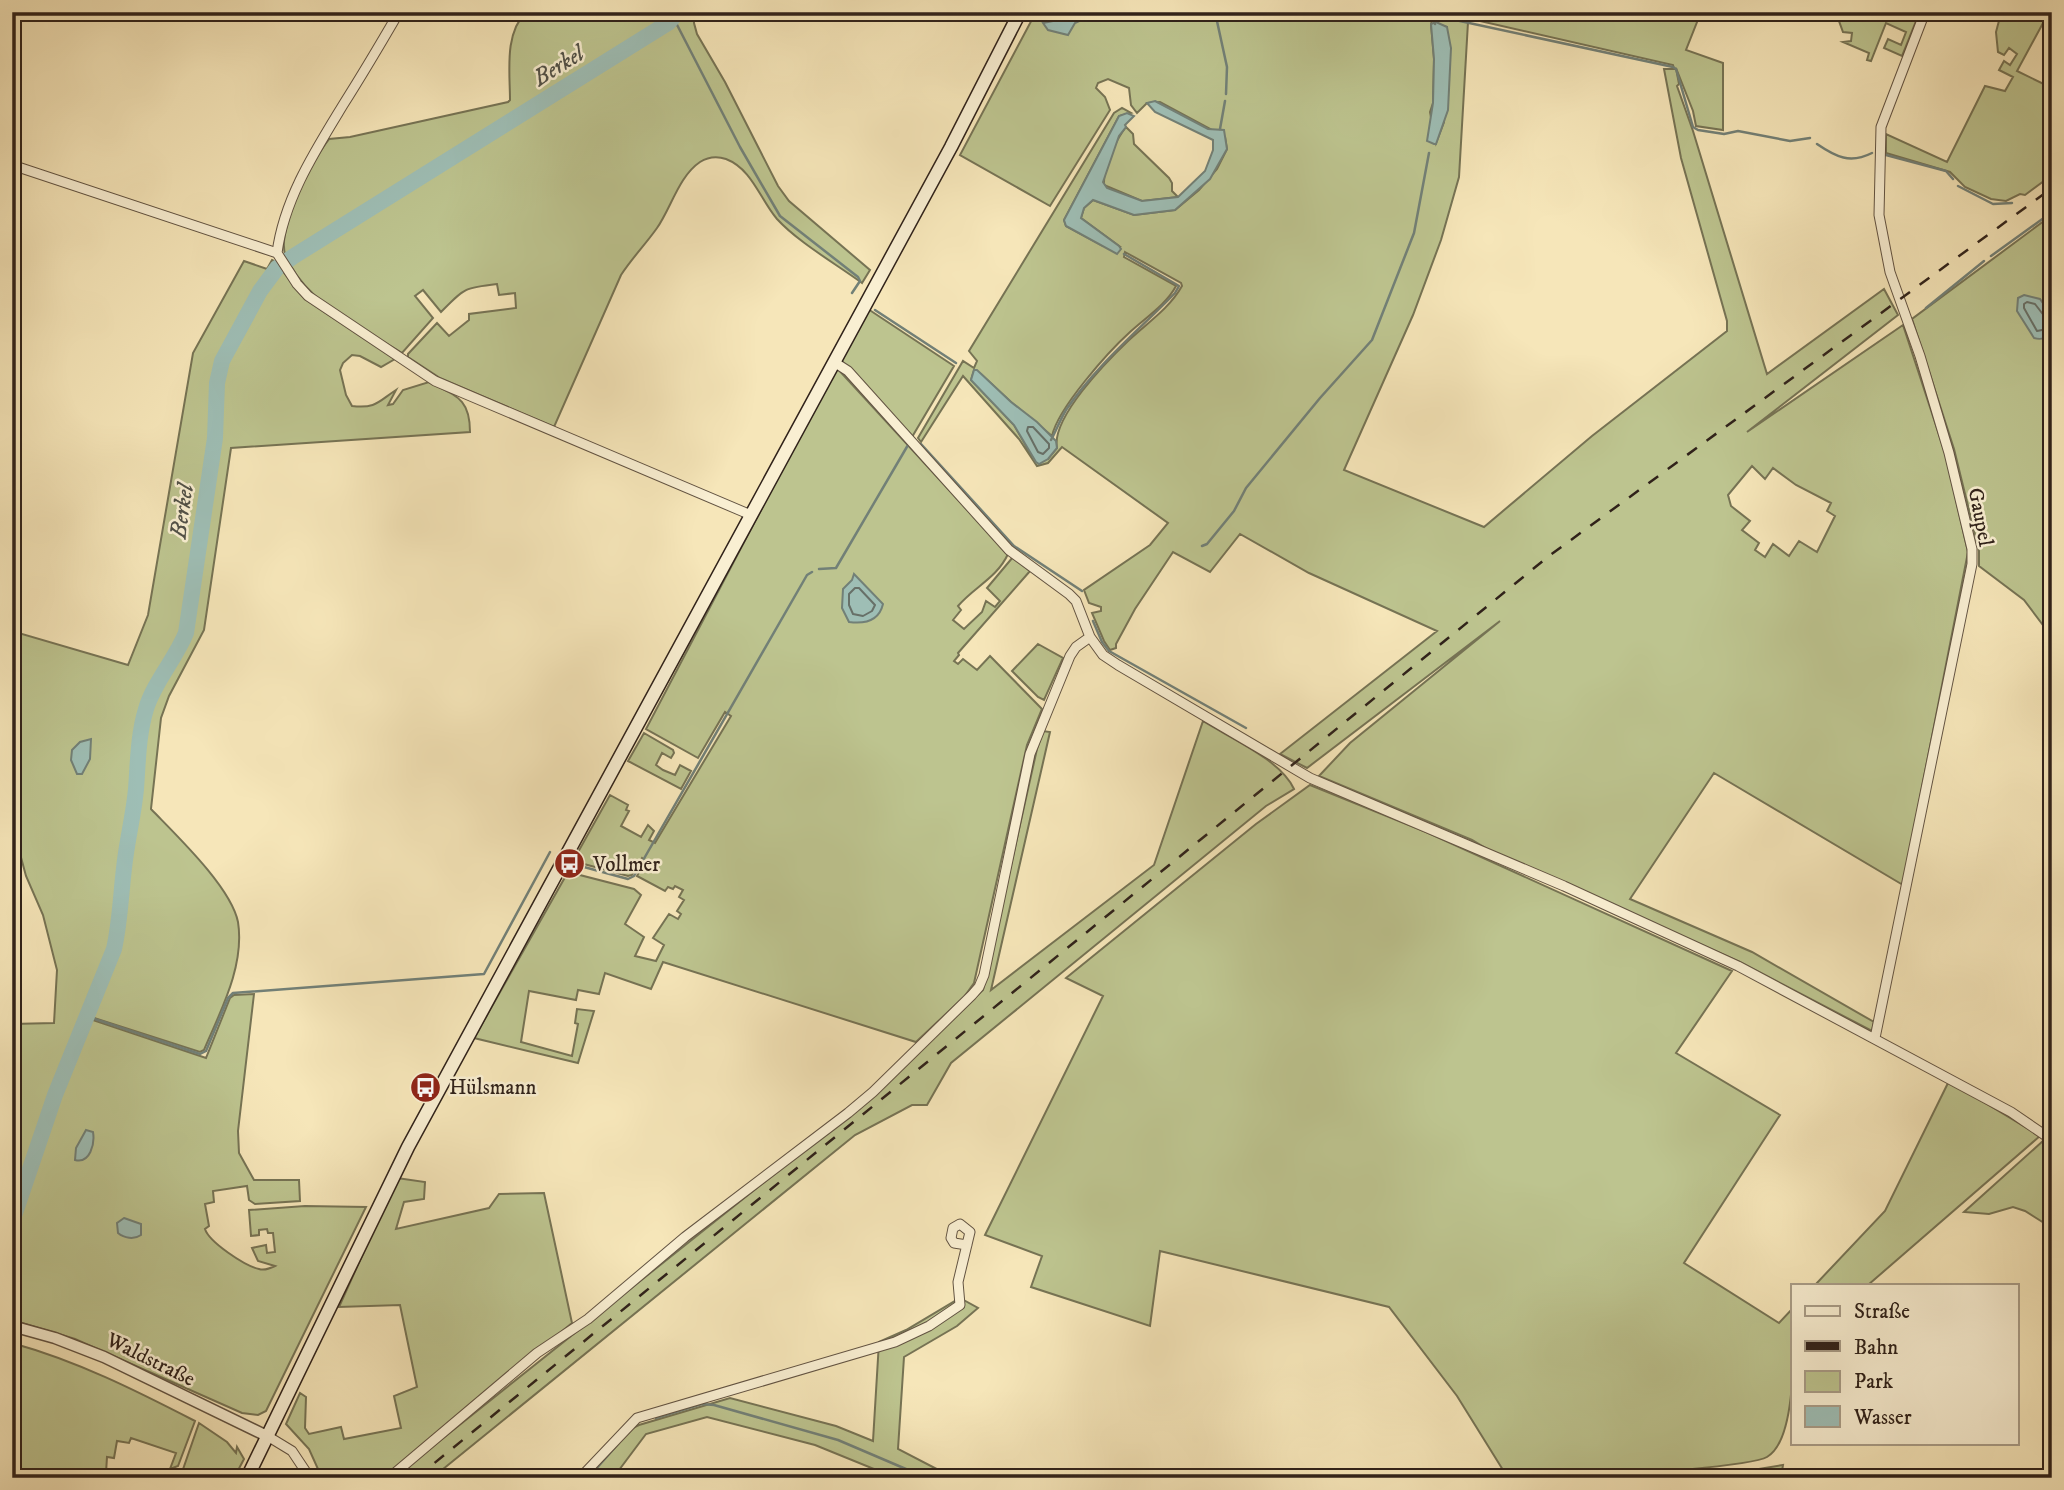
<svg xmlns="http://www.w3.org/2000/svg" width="2064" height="1490" font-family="'IM FELL DW Pica',serif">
<rect width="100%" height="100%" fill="#f6e6b9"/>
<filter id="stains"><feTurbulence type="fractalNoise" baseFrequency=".00286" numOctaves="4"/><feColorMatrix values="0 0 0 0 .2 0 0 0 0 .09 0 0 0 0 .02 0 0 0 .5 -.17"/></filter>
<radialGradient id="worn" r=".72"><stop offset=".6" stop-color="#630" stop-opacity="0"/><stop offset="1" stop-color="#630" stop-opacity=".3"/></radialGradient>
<path fill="#bdc48f" stroke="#767354" stroke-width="2" fill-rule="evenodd" d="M526,12h150l-11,10 -379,235c-11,-25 26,-97 43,-118l21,-2 158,-35 2,-2c0,-28 -6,-66 16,-88z
M679,12h15v11l3,11 28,48 53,104 11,15 81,69 -8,13c-26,-19 -64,-41 -85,-64 -17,-20 -25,-50 -51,-60 -9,-3 -18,-2 -26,3 -21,14 -29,46 -43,66 -12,17 -25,30 -36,47l-67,152 -114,-49 -32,-21v-3l29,-31 12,13 20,-16v-6l47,-6 -1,-15 -16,2 -2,-11c-34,4 -32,4 -56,28l-18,-22 -8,6 18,22 -31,35c-40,-25 -90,-47 -113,-90l380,-239z
M1036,12h665l-15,38 37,13v67l-27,-4 -3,-15 -17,-43 3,16 -2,2 16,45 74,243 117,-85 14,26 -151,117 156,-107 43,131 22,96 -65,333 -189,-112 -84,126 122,53 122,70 -2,9 -130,-68 -253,-113 -17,-10 -153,-64 31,-33 150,-122 -193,147 -27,-14 157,-123 -128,-58 -69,-39 -30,38 -37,-20 -38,57 -19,35v4l-6,2 -6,-9 -12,-28 9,-2v-4l-12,-4 -5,-13 66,-45 18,-22 -106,-76 -14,16 -11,3 -18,-27 -56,-63 -42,66 -3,-4 45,-77 11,7 3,-7 -8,-10 145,-238 8,-5 9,5 -12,3 -55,104 2,6 37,20h16l-38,-28 3,-10 9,-8 41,15 41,-5 24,-20 18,-21 10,-20 -2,-12 -65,-35 -13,1 -10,10 -6,-8 -2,-17 -21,-9 -10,4 -2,5 9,9 5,13 -60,96 -90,-51zM1435,13l32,5 206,47 1,4h-10l17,89 46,163v10l-135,105 -108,91 -140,-57 69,-155 28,-75 18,-63 9,-155 -33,-5 2,7 10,3 -3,95 -8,21 -6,-31 3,-9 1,-44 -3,-35zM1125,252l56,31 1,3c-13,23 -35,37 -54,55 -21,20 -77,77 -71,107l-9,11 -16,-3 -18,-31 -43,-45 3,-10 7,4 30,28 41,34c6,-28 56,-84 78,-104 15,-14 36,-27 46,-46l-52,-29zM1752,466l13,13 8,-11 23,17 35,18 -4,8 8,5 -18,36 -18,-11 -10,15 -16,-12 -8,13 -10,-7 4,-7 -17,-13 8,-9 -19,-15 -3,-11z
M1863,12h33l20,9 -14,35 -18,-8 4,-9 13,6 5,-13 -20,-9 -15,38 -4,-1 2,-7 -26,-11 8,-1 1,-8 -9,-1 -4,-11z
M1992,12h57l-32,59 35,17v87l-27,20 -5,-1 -14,7 -15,-2 -26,-12 -15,-15 -64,-19v-19l61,28 38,-76 20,5 8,-14 -14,-7 5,-9 6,4 7,-11 -8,-6 -5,7 -6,-3 -2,-20 4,-15z
M1126,127l7,7 1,10 35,34 3,5v8l6,6 -36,4 -38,-16c-1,-17 11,-44 22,-58z
M2052,215v422l-28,-37 -45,-34v-15l-25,-102 -42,-130z
M272,260l6,3c-20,22 -50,74 -58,102 -9,27 -5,56 -9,84 -7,55 -15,110 -23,164l-4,20 -7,16 -20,30 -13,27 -7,34 -4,53 -11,63 -4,71 -6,22 -58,145 -42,125v-195l42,-1 3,-53 -14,-55 -17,-39 -14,-52v-193l116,34 20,-50 45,-262 51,-92 23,8z
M281,269l24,30 90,60 -14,8 -21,-11 -8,-1 -9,8 -3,7 6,25 6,11c24,3 27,-5 44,-16l-8,15 5,-1 10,-14 26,-8c27,14 41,16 41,50l-239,16 -27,182 -35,66 -8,22 -10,91c25,26 80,78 87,113 7,44 -18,90 -34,128l-4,2 -112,-36 26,-64 6,-24 9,-77 10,-57 4,-52 4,-26 14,-34 28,-47 27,-189 4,-66 5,-20 11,-21 27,-48z
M868,309l86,57 -42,71 -72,-78z
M836,367l172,187c-11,24 -34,33 -50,52l3,4 -8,10 11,9 18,-17 4,-11 9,6 5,-6 -13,-13 26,-31 17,14 -72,82 1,2 -5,6 4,3 5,-5 14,11 13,-14 52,53 -15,36 -53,238 -10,14 -48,45 -253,-80 -12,27 -46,-16 -6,21 -21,-4 -2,10 -47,-9 -8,51 51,14 6,-32 -3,-1 2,-14 17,2 -16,52 -104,-25 94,-166 66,17 7,6 -16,29 19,13 -9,19 21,5 8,-16 -11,-7 16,-24 9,5 3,-5 -4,-3 7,-11 -5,-3 4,-7 -8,-4 -2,3 -5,-2 -3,4 -28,-15 8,-15 -3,-3 -10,17 -4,1 -55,-15 37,-66 18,10 -2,5 3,1 -8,15 20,11 7,-12 6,6 -5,9 6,3 76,-127 -6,-4 -27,46 -52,-29z
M1038,644l25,14 -19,42 -6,-3 -26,-26z
M1203,721c27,17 78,39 91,68l-28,17 -315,257 -24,42h-15l-57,30 -423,343h-39l483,-385 107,-103 54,-241 6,-18 7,1 -59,258 163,-125z
M644,733l29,17 1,3 -3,5 -9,-5 -6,12 7,5 12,5 5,-10 11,6 -10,18 -53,-28z
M1310,785l116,47 306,139 -56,82 104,62 -96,148 95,60 14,-15c0,33 5,131 -26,149 -12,7 -77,12 -95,14l-12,7h-152l-51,-82 -68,-89 -229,-56 -10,75 -119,-39 11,-31 -57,-21 118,-239 -37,-18 190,-154z
M254,994l-16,137 1,22 15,27h45l1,21 -45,3 -6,-4 -2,-14 -34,5 1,11 -9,2 4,22 -4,3c4,13 40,37 54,40 6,2 12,-1 16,-3l-17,-5 -6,-13 14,-3 1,8 8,-1 -2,-19h-5l-1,-4 -8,1v5l-8,1 -2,-26 56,-4 61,1 -100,204 -8,4 -16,-2 -167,-74 -63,-19v-94l44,-130 31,-78 119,40 24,-60 4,-3z
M1949,1081l91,55 -172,149h-53l70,-74z
M2044,1140l8,5v83l-27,-17 -12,-4 -24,7 -25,-2z
M397,1178l28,4 -1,17 -20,3 -8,27 93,-21 10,-14 45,-1 28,130 -188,155h-62l-13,-29 -23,-25 14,-31 6,4 -1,31 4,6 32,-7 3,12 57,-11 -7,-32 23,-9 -17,-82 -61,2z
M960,1298l18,10 -21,18 -53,31 -6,92 56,29h-58l-81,-33 -108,-28 -61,17 -33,44h-31l40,-45 17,-8 91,-27 106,28 37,15 6,-99 27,-12z
M12,1343c65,18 123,47 183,78l-17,45 -8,3 6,-16 -45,-15 -2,5 -12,-2 -3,17 -7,-1 -1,16 4,1 -1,4h-97z
M199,1423l28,19 9,11 1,-6 7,12 -10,19h-54z
M1783,1465l-1,6 -9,2 -69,5z"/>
<path fill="#9ebeb5" stroke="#728077" stroke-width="2" d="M1086,12h4l-4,6 -11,5 -7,12 -20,-5 -5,-7 35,-7z
M1436,22l11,5 4,21 -3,62 -12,34h-2l-7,-3 6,-38 1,-44 -3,-35z
M1155,101l53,28 16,1 3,19 -17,30 -35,31 -41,5 -41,-15 -9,8 -3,10 38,28 2,3 -4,5 -51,-28 -2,-6 55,-104 8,-3 7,3 -9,9 1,2 -7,9 -16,46 4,6 35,13 36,-4 27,-26 8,-21v-10l-58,-28 -8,-9z
M2024,295l16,4 12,17v16c-4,6 -11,8 -18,6l-17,-27 1,-13z
M974,370h3l34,32 26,20 19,19 1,7 -9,11 -9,5 -3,-2 -22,-37 -43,-45z
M854,574l29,30c-4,17 -19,20 -34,18l-7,-14 1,-19 9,-9z
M91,739l-1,20 -8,15h-5l-6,-14 1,-10 8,-8z
M86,1130l7,2c2,12 -3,32 -18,28l1,-12z
M124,1218l17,6v11c-7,5 -17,3 -23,-2l-1,-10z"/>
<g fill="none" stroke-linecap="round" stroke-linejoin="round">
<path stroke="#677068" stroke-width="2" d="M2052,319l-7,-2 -10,-13 -8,-2 -3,2v4l13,23 15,-3
M1028,427h5l16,17v4l-6,6 -5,-2 -11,-21z
M855,588h4l16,17 -3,6 -9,5 -10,-2 -4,-9v-11z"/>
<path stroke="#728077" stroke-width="2.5" d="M1215,12l12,55 -1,27
M1432,12l3,12
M1784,12l9,6
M1432,15l241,52 3,2 17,58 5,3 26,4 14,-3 52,10 20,-3
M673,17l67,130 40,69 78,61 2,4 -8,12
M1220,129l5,-28
M1817,144c19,13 33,20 55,9
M1886,155l60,16 7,8
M1958,186l35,18 19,-1
M1991,256l61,-44
M1926,308l58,-47
M875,310l81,53
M1051,440c5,-9 9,-20 15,-30 30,-44 72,-79 109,-117l4,-7 -55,-32
M921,444l93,102 68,45
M1202,546l5,-2 27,-33 12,-23 74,-90 52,-58 42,-107 15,-80
M819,569l17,-1 72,-123
M1093,621l9,21 7,9 137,77
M573,864l55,15 6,-3 173,-301 5,-3
M86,1016l114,38 6,-3 22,-53 5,-5 251,-19 66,-122
M656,1418l46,-14 12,1 124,35 89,38
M588,1478l30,-34"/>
<path stroke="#9ebeb5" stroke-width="16" d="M12,1222l43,-127 59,-146c7,-31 7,-64 12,-96 3,-21 8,-42 10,-64 2,-26 2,-54 10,-80 8,-27 29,-49 40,-76l29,-195 2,-55 5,-22 38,-70 17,-23 17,-12 374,-233 10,-11"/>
<defs>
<path id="minor" d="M12,165l265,88 20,31 11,12 127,85 316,134
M277,253c7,-54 38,-102 66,-148 19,-30 38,-62 56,-93
M834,362l14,9 161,179 60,44 7,7 14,36 13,18 15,10 192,113 254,108 174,80 273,146 41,28
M1875,1038l97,-474v-15l-23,-96 -29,-97 -30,-84 -11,-57 2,-88 44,-115
M269,1437l23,14 18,27
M389,1478l148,-125 51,-34 97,-82 163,-124 25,-21 99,-97 7,-8 5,-12 46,-221 40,-98 6,-9 14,-10
M580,1478l57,-60 258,-76 34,-16 31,-21 -2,-23 12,-50 -10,-8 -7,4 -2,10 3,5 13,2"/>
<path id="tertiary" d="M12,1326l43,12 49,19 165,80"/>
<path id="secondary" d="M247,1478l161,-331 543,-1000 69,-135"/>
</defs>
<use href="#minor" stroke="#625342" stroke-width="11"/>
<use href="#tertiary" stroke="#625342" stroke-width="13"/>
<use href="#secondary" stroke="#30221a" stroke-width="15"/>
<use href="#minor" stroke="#f9efd2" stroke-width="9"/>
<use href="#tertiary" stroke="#f9efd2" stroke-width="10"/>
<use href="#secondary" stroke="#f9efd2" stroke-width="12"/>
<path stroke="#30221a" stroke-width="2.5" stroke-dasharray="12 12" stroke-linecap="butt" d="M416,1478l1133,-922 503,-368"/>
</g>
<defs>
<symbol id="bus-disc" viewBox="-11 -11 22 22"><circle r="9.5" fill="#8f2418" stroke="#f9efd2"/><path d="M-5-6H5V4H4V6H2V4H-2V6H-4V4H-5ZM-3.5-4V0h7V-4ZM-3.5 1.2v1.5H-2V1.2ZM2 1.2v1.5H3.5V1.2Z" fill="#fff"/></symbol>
</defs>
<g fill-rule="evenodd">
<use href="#bus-disc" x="552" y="846" width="35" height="35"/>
<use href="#bus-disc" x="408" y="1070" width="35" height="35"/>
</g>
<g text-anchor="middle" stroke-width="5" stroke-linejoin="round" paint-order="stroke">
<g font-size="21" fill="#30221a" stroke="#f9efd2">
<text transform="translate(1981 517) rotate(79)" y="7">Gaupel</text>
<text transform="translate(151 1359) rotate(26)" y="7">Waldstraße</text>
</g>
<g font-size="21" fill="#30221a" stroke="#f9efd2" text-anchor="start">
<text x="593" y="871">Vollmer</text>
<text x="449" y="1094">Hülsmann</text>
</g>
<g font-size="23" font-style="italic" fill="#515148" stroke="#f9efd2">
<text transform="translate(558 65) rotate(-32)" y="8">Berkel</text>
<text transform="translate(181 511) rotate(-82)" y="8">Berkel</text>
</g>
</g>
<rect width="2064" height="1490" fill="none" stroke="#f6e6b9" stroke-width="42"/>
<rect x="14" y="14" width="2036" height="1462" fill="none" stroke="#30221a" stroke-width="3.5"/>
<rect x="21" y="21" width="2022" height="1448" fill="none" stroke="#30221a" stroke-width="2"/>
<rect x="1791" y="1284" width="228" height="161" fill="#f9efd2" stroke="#a99d88" stroke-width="2"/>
<rect x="1805" y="1306" width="35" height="10" fill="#f9efd2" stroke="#a99d88" stroke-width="2"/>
<text x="1854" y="1318" font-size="21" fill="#30221a">Straße</text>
<rect x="1805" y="1341" width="35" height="10" fill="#30221a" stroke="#a99d88" stroke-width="2"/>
<text x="1854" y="1354" font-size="21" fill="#30221a">Bahn</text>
<rect x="1805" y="1371" width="35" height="21" fill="#bdc48f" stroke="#a99d88" stroke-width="2"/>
<text x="1854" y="1388" font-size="21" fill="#30221a">Park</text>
<rect x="1805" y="1406" width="35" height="21" fill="#9ebeb5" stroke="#a99d88" stroke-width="2"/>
<text x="1854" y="1424" font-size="21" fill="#30221a">Wasser</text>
<rect width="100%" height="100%" filter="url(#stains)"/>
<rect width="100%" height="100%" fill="url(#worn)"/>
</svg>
